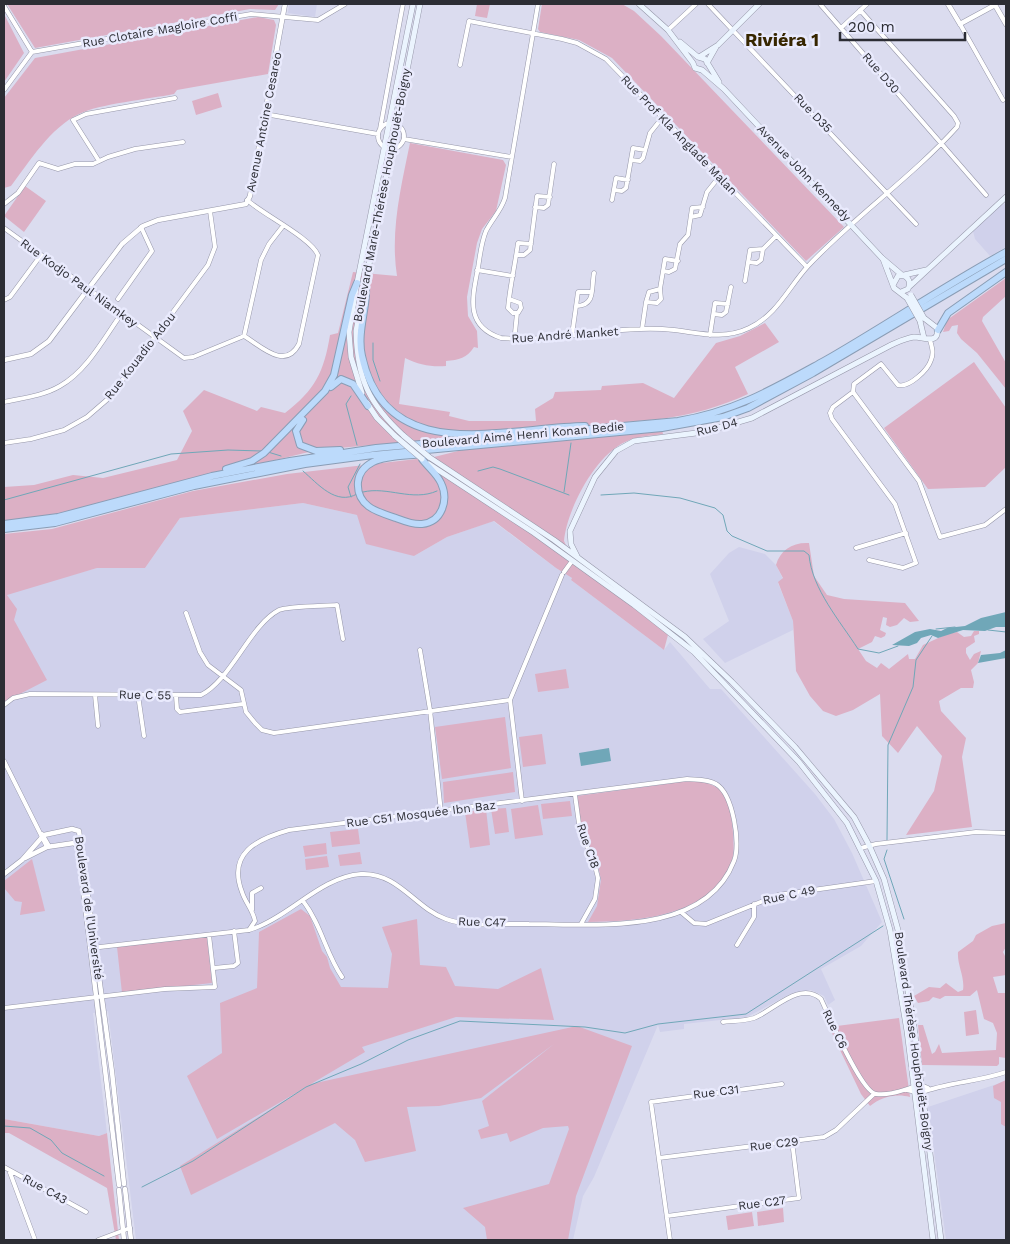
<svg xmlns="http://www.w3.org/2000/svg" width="1010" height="1244" font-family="'Work Sans',sans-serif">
<rect width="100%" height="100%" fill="#dbdcef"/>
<path fill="#d0d1eb" d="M289,4h28l-2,13 -27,-4z
M1006,203v44l-16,9 -15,-17 -2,-8 25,-24z
M303,503l54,12 57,41 33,-19 46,-16 63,47 16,10 -1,2 93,70 6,-8 40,47h11l94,105 19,25 18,34 30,69 -21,24 -40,23 14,31 -7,5 -4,-9 -13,-6 -9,1 -12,3 -43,23 -63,7v5l-24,3 -2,-7 -64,152 -11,19 -10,44h-437l-28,-229 -15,2 14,120 -8,3 -95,-17v-525l93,-26h48l35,-50z
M739,547l26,7 11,11 7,14 -5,4 15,38v9l-68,33 -22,-24 26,-18 -19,-47 19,-21z
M1006,1081v159h-60l-18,-133z"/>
<path fill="#dcb0c5" d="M7,4h272l-4,6 -25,-1 -215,39z
M477,4h13l-3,14 -12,-2z
M542,4h80l12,7 27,25 183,191 -38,34 -194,-203 -33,-18 -39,-8 -2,-3z
M4,14l20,39 -20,29z
M258,17l16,3 2,5 -8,49 -91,16 -3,4c-25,5 -75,10 -95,20 -29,14 -49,47 -68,72l-7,2v-90l31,-40z
M218,93l4,14 -26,8 -4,-14z
M410,143l93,17 3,5 -10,46 -14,18 -5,14 -10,54 1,19 9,15 1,17 -4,-1c-7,11 -15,13 -28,14v5c-15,1 -27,-1 -41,-8l-6,46 51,8 -1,4 20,5h67l-1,-12 18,-11 2,-6 46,-2 1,-4 41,-3 31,15 42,-55 24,-7 25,-13 14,19 -44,25 13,27c-28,13 -57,21 -88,25l-343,31 -187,45 -81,22 -45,6v-36l30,-2 39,-10 30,3 74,-18 15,-29 -9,-20 21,-21 53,21 4,-4 24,6c30,-23 39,-41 45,-78l8,-2 15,-61 44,4c-7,-45 4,-89 13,-133z
M25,186l21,15 -22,31 -20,-16z
M1006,278v18l-23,21 -1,4 24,42v26l-29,-36 -16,-14 -4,-6 1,-8 -6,1 -3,5 -6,1 4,-12z
M974,362l32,46v59l-21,20 -57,2 -44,-61z
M662,430l1,4c-13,2 -26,2 -38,8 -30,14 -58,67 -61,99l8,17 39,26 58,47 -5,19 -93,-70 1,-2 -16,-10 -62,-47 -47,16 -33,19 -48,-12 -9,-29 -54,-12 -123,15 -35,50h-48l-90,27 10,14 -3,11 33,60 -37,19 -6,8v-173l48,-5 141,-38 94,-17 147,-17 32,-8z
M809,543l5,33 13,19 17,4 61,4 14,18 -9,1 -6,-4 -7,7 -7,2 -4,-2 1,-7 -4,-1 -3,13 6,3 -1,3 -4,2 -6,-2 -3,6 -14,7 8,12 11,7 4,-5 8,6 19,-15 1,5h6l8,-14 24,-11 10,-2 7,5 7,-1 3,-5h5v3l-5,2 1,6 -9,6v5l4,7 4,-6 7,-3 -3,12 -7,7 3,12 -1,6h-12l-22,13 2,10 25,27 -4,19 10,70 -66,8 28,-44 8,-35 -25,-30 -19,27 -16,-17 -2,-42 -27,16 -17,6 -13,-5 -13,-15 -14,-25 -3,-50 -15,-39 5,-4 -7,-13c4,-15 17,-23 33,-22z
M566,669l3,19 -31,4 -3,-18z
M505,717l6,51 -69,11 -7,-52z
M542,734l4,30 -23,3 -4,-30z
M513,772l2,20 -71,11 -1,-21z
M688,781c13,1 26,1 35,12 9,11 12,50 10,63 -2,11 -10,26 -18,33 -36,30 -83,32 -127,33l9,-16 4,-26 -4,-20 -15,-29 -5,-35z
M570,801l2,15 -29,3 -2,-15z
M538,805l5,30 -28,4 -4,-30z
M506,808l3,24 -14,2 -4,-25z
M486,809l4,36 -20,3 -5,-36z
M358,829l2,15 -28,3 -2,-15z
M326,843l1,11 -22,3 -2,-11z
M360,852l2,12 -22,2 -2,-11z
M327,856l2,11 -23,3 -1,-11z
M32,859l13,52 -25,4 2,-13 -7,-1 -11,-13v-7z
M301,909l9,7 12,35 5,6 3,11 11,19 47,1 4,-34 -10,-27 35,-8 3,46 26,2 9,19 43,3 43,-21 13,52 -98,-3 -94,30 3,5 -54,32 266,-58 55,20 -56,150 -8,44h-81l-2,-13 -22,-19 86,-24 20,-55 -1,-3 -25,2 -33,14 -3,-9 -26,6 -3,-9 11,-4 -7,-25 72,-57 -73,54 -42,8 -32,1 9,44 -51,11 -10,-22 -20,-17 -144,72 -11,-29 128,-80 -91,53 -30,-63 35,-23 -2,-50 37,-15 2,-56z
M1006,923v24l-3,5 3,6v17l-13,2 5,16h8v65l-7,-1v7l-2,2 -75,-1 -4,-40h5l9,29 3,-2 4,-8 3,9 54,-3 1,-17 -4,-10 -9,-4 -7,-29 -7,6h-25l-5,3 -7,-2 -4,4 -11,2 -4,-7 15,-9 11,1 6,-5 12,9 5,-2c2,-13 -6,-25 -5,-38l15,-11 3,-6 16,-9z
M207,937l5,46 -90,10 -5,-46z
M976,1010l3,24 -13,2 -2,-24z
M899,1018l11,79c-14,-4 -29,0 -40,9l-9,-12 -32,-67z
M1006,1080v47l-5,-3v-22l-7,-4 -1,-12z
M4,1119l95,17 8,-3 12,107h-3l-9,-52 -98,-55h-5z
M783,1208l1,14 -26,4 -1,-14z
M752,1212l2,14 -26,4 -2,-14z"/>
<path fill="#70a7b8" d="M1006,612v15h-10l-11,4 -22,-1 -25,8 -7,-3 -10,3 -4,5 -8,3 -17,-1 23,-13 15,-3 11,2 6,-3 18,-2 16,-8z
M1006,650v8l-28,5 3,-8 19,-2z
M609,748l2,13 -30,5 -2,-13z"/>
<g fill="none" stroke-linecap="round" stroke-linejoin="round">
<path stroke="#70a7b8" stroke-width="1" d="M373,343v17l7,21
M351,396l-5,8 11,41
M268,452l13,4
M303,471c15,13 33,35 54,23
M478,471l15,-4 7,2 69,26
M363,492c25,-6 49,10 74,-1
M564,492l7,-49
M601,495l33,-2 46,5 35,10 8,7 4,16 5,5 35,15h37l5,4c3,34 31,66 49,94l21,4 19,-7
M351,497l-3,-10 12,-23
M4,500l167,-46 57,-4 33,1
M936,629l19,-2
M988,630l18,2
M887,840l1,-95 25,-58 3,-27 16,-24
M887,850l-3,9 20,60
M4,1126l26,2 21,12 11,13 42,23
M142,1187l51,-26 113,-74 55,-23 47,-24 52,-19 125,6 40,6 33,-9 88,-10 137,-88"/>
<defs>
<path id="minor" d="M538,4l-33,194c-4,13 -13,21 -19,33 -5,12 -6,25 -8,37 -6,31 -13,58 23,70 58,5 116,-14 173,-8 26,3 50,10 75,-2 28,-13 39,-40 59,-62 46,-49 104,-89 149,-139l1,-4 -4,-7 -94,-106
M708,4l208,220
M820,4l166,191
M4,6l28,46
M960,24l43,76
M841,28l26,-24
M668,30l28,-26
M32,52l219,-38 67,6 27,-16
M460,65l9,-44 93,18 15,4 29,16 201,208
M4,90l28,-38
M265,114l113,20
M378 136a13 13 0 1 1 26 0a13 13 0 1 1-26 0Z
M380,129l23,-125
M404,139l108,18
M631,160l9,1 3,-3 7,-25 12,-15
M99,161l-26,-41 13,-6 89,-16
M614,190l8,1 4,-3 7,-40 12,2
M612,200l4,-22 12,2
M4,204l14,-11 21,-30 19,6 17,-5h18l15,-7 27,-8 48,-7
M535,207l9,1 4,-3 6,-41
M691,217l9,-2 7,-23 12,-15
M4,228l180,130 9,-1 51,-21c17,10 41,35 55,8l19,-89c-7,-17 -54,-40 -71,-55
M517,255h7l6,-5 7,-54 13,1
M748,262l9,1 4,-3 2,-11 13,-13
M477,270l36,6
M663,271l6,1 6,-3 5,-25 8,-9 4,-27 11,-1
M745,281l5,-31 13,-1
M118,299l34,-48 -11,-24
M509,299l11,4 1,5 -3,5h-5l-5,-5c2,-22 7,-43 10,-65l13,1
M4,300l6,-3 31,-42
M646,302l11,1 4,-4 -1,-10 5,-30 13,2
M577,306c19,-1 14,-18 17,-33
M714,314l8,1 4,-3 5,-25
M642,329l4,-27 3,-10 11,-3
M515,333l2,-20
M572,335l6,-43h12
M710,335l5,-32 13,1
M244,336l17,-76 8,-16 14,-18
M930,340c2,7 4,13 1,20 -3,10 -22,28 -33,25l-17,-21 -27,20 -1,8 66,89 21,56 45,-12 21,-16
M853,392l-20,15 -3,6 2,6 63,85 21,59 -13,5 -34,-8
M4,402c18,-4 39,-6 56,-16 27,-15 44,-48 62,-73
M4,443l27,-4 33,-9 23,-13 22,-19 99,-133 7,-18 -5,-36
M856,548l50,-15
M564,572l8,-11
M186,613l14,39 8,13 33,25 5,22 9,11 7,7 12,3 236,-33
M420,650l10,60 11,102
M95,695l3,31
M138,695l6,41
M176,696l1,13 3,3 63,-8
M4,705l9,-7 17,-4 171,1c30,-15 49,-70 78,-85 9,-4 46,-4 58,-5l6,34
M4,761l43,86
M575,795l5,36 14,31 4,16 -3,21 -14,25
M522,801l-12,-101 52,-125
M42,834l7,12
M861,848l15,-4 100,-12 30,1
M303,901c18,23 23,53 39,76
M252,910v-17l9,-5
M681,912l13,11 12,1 72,-29 98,-14
M737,945l17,-28v-13
M91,948l158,-18 6,-2c36,-13 66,-51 106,-54 37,-2 54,34 85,45 24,9 57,4 83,5 65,0 176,13 205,-63 7,-17 -1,-67 -18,-77 -8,-5 -20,-4 -29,-5l-398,51c-32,9 -62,23 -47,62 3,10 11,18 13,29l-6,9
M214,968l20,-2 4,-3 -4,-32
M4,1008l161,-19 50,-2 -6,-52
M723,1022c10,-1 22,-1 31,-4 19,-7 46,-38 67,-19 8,17 40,93 55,95 16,2 31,-6 45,-9l7,3
M907,1090l13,3c27,-11 58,-11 86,-21
M659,1158l165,-21 12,-7 38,-36
M4,1167l82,45
M9,1170l26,70
M667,1216l132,-18 -7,-57
M98,1240l32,-12
M670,1240l-19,-138 131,-18"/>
<path id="tertiary" d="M948,4l12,20 35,-19 11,19
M4,360l27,-6 18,-13 73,-97 21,-18 15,-6 88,-16 4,-8 35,-192
M25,858l22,-11 27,-4 4,4 41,338
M4,874l18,-14 22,-25 28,-6 7,2 33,241 12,112
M125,1189l6,51
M119,1190l5,50"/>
<path id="secondary" d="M639,4l29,26 25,33 2,5 7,2 22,19 158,169 20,17
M680,42l18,15 7,2 14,23
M699,57l19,-12 41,-41
M707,63l9,-16
M883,259l11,29 13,10
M904,275l22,-5
M893,285l5,-9c9,-2 14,5 10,13l-7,3
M910,286l96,-89
M920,321l4,17
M362,393l-11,-36 -2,-25 8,-49 56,-279
M367,403l10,15 18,18
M404,436c-35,-32 -47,-57 -48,-105l64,-327
M429,457l125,83 131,97 47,45 63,65 59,70 15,28 15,34 14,51 16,98 27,212
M429,464l105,69 100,72 60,47 105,110 48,61 29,58 14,49 17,101 26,209
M577,556l-6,-12 -1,-13 25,-54 21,-26 18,-10 70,-9 48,-14 139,-73c7,-3 15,-7 23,-8 10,0 26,8 23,-9l-13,-10"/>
<path id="motorway" d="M365,281c5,20 -9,49 -3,75 24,112 143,71 223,70
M938,330l10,-17 58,-41
M331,387l10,-8 12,5 15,22
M303,420l-7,11 4,14 16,6 24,-1
M422,459c6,8 15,15 19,24 8,17 1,39 -19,41 -9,1 -18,-3 -26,-6 -19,-6 -40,-12 -38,-36 1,-9 7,-16 15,-20 14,-7 35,-6 50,-8
M226,469l26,-8 12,-8 61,-62 9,-16 18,-80 5,-12
M4,524l54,-7 154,-41 78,-15 86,-13 302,-27c58,-10 95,-32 146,-60 61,-35 120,-75 182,-109
M4,529l51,-6 139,-37 111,-22 68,-9 289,-27 61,-11 25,-9 65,-35 193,-114"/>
</defs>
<use href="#minor" stroke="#9697a9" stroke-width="5"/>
<use href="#tertiary" stroke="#9697a9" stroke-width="5.5"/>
<use href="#secondary" stroke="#9697a9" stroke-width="6"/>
<use href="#motorway" stroke="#8a9db5" stroke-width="8"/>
<use href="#minor" stroke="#fff" stroke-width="4"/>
<use href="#tertiary" stroke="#fff" stroke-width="4.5"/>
<use href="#secondary" stroke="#ebf4fe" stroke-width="5"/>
<use href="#motorway" stroke="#bcdafb" stroke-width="6"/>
<defs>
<path id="secondary-bridge" d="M911,295l13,23
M907,298l13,23
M395,436l27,23
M404,436l25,21"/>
</defs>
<use href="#secondary-bridge" stroke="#9697a9" stroke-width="6" stroke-linecap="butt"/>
<use href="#secondary-bridge" stroke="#ebf4fe" stroke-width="5"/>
</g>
<g text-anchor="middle" stroke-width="5" stroke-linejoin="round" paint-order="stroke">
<g font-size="12" fill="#2c2d34" stroke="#e9eafd">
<text transform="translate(160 30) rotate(-10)" y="4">Rue Clotaire Magloire Coffi</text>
<text transform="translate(881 73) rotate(49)" y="4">Rue D30</text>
<text transform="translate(813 113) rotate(46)" y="4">Rue D35</text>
<text transform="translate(264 122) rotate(-79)" y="4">Avenue Antoine Cesareo</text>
<text transform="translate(679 135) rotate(46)" y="4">Rue Prof Kla Anglade Malan</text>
<text transform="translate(804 173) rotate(46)" y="4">Avenue John Kennedy</text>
<text transform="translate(382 195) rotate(-79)" y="4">Boulevard Marie-Thérèse Houphouët-Boigny</text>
<text transform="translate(79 283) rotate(36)" y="4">Rue Kodjo Paul Niamkey</text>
<text transform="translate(565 335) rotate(-4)" y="4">Rue André Manket</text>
<text transform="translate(140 356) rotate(-52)" y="4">Rue Kouadio Adou</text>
<text transform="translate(717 427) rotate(-14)" y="4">Rue D4</text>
<text transform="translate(523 435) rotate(-5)" y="4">Boulevard Aimé Henri Konan Bedie</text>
<text transform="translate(145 695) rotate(1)" y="4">Rue C 55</text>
<text transform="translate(421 814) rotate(-7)" y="4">Rue C51 Mosquée Ibn Baz</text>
<text transform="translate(588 846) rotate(71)" y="4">Rue C18</text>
<text transform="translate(789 895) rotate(-12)" y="4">Rue C 49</text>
<text transform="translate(89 908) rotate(82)" y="4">Boulevard de l'Université</text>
<text transform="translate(482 922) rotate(2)" y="4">Rue C47</text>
<text transform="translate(835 1029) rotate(64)" y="4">Rue C6</text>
<text transform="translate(914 1041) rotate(82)" y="4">Boulevard Thérèse Houphouët-Boigny</text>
<text transform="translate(716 1092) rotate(-7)" y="4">Rue C31</text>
<text transform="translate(774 1144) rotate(-7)" y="4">Rue C29</text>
<text transform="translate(45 1189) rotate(29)" y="4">Rue C43</text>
<text transform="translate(762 1203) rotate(-7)" y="4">Rue C27</text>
</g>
<g font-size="18" font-weight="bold" fill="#372600" stroke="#e9eafd">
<text x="782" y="46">Riviéra 1</text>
</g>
</g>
<rect width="1010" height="1244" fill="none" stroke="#2c2d34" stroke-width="10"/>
<path d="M840 32v8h125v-8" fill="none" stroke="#2c2d34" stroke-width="2.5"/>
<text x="848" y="32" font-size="15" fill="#2c2d34" stroke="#e9eafd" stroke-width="4" paint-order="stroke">200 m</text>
</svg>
